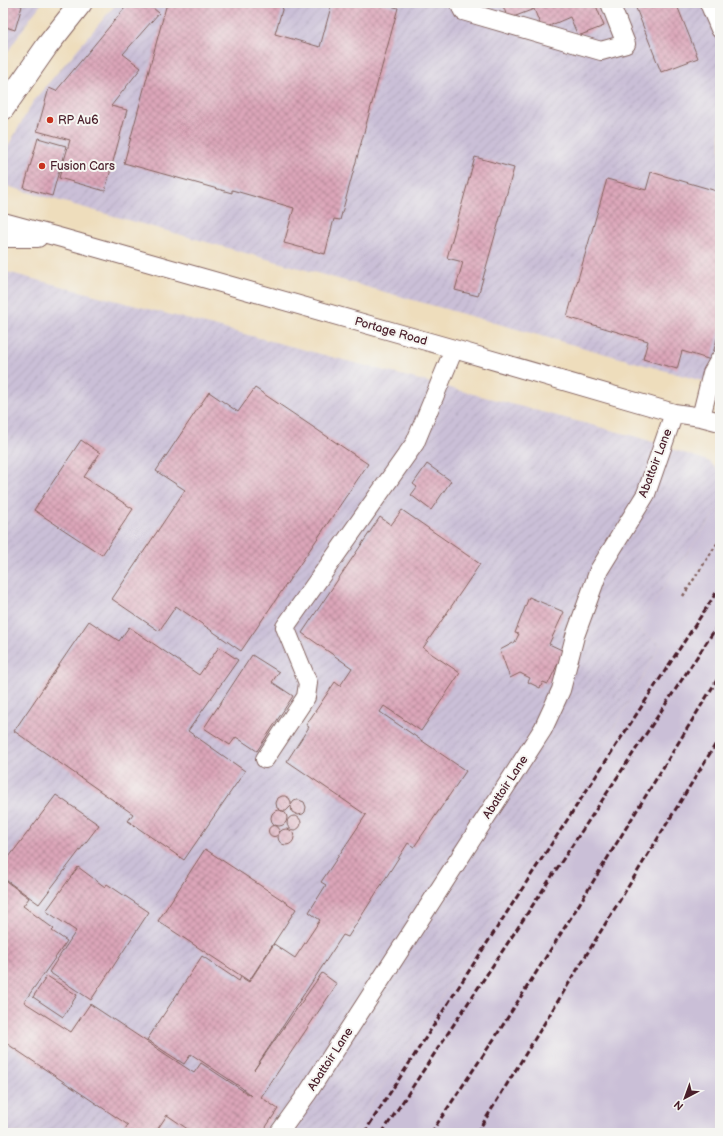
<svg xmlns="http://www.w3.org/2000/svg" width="723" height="1136" font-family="'Balsamiq Sans',sans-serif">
<defs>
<pattern id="industrial-furrows" width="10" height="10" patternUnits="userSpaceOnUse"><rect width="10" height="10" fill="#cabfd7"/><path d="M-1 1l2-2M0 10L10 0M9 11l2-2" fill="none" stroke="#afa4b9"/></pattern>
<pattern id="building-cross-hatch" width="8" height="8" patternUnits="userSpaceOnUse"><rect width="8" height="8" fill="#dca6b9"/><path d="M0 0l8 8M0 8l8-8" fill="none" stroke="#b48797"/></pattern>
</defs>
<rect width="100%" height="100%" fill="#f6f6f2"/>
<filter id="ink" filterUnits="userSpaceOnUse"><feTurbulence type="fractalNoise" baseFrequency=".025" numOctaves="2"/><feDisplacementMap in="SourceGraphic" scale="8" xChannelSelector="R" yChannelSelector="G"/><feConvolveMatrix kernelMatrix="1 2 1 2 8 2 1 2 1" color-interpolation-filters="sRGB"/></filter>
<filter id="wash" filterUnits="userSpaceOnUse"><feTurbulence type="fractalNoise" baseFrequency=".012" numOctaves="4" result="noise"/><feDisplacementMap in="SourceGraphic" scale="16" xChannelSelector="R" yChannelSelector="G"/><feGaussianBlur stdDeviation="0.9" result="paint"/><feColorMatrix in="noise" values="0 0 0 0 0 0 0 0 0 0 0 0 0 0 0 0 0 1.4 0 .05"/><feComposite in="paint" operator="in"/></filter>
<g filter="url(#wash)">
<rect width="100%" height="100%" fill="#eeddbc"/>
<path fill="url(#industrial-furrows)" d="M3,3h39l-11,14 -28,42z
M117,3h603v383l-717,-201v-30l31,-55z
M3,271l638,167 69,24 10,11v33l-84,122 25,16 -79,141 -231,348h-348z"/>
<path fill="#cabfd7" d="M720,506v627h-369l231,-348 79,-141 -25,-16z"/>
<g id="blocks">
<path fill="url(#building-cross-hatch)" d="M3,3h14l-1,1 6,2 -7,24 -12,-4z
M129,3h18l12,10 -36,41 18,14 -30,38 16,4 -22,81 -46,-13 11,-38 -33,-9 12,-43 7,3z
M167,3h117l-9,31 45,13 12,-44h49l17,5 -58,212 -6,-1 -9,35 -41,-11 10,-35 -62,-18v3l-108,-30z
M470,3h21l-18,7z
M502,3h93l9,23 -26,10 -8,-19 -28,12 -8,-20 -26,10z
M634,3h42l22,55 -37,14z
M38,138l28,8 -14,50 -28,-8z
M475,157l39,11 -36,128 -23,-6 8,-28 -16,-4z
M651,172l69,20v137l-9,31 -29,-9 -5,18 -34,-10 5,-18 -81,-24 40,-138 39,11z
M255,388l113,76 -127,187 -65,-45 -17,25 -47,-32 73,-109 -29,-19 53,-79 29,20z
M81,440l19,13 -16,24 49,32 -31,46 -68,-45z
M427,464l24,17 -20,29 -20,-15 6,-8 -4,-3z
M402,510l78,54 -57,84 37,25 -39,58 -37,-25 -4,6 86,59 -52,76 -6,-4 -60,94 -5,-2 -89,135 68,-97 15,11 -76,113 17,12 -16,24h-74l1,-3 -22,-15 -12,18h-33l6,-8 -125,-84v-162l26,19 -6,8 31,23 -2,2 15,10 -43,61 47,30 19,-28 104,69 7,-10 50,33 -9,-8 -51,-34 -7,10 -37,-24 55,-84 37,25 2,-4 8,5 25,-38 21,14 25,-38 -11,-8 17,-27 -5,-3 45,-67 -79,-54 22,-34 -3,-2 29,-43 5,4 12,-18 -50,-35 78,-116 11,8z
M529,597l35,15 -15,32 15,7 -16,33 -5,-2 -3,6 -12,-6 2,-4 -10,-5 -10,5 -10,-28 15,-8 4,-8 -4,-1z
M89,621l30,20 10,-14 70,48 20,-28 19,13 -50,71 57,40 -61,89 -56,-39 5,-7 -119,-83z
M252,655l27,17 -7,10 21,14 -36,55 -21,-14 -6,8 -26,-17z
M56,795l43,30 -60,79 -36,-26v-13z
M282,796h3l4,2 2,4v3l3,-4 3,-1h2l5,2 2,5 -1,5 -2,2 -5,1 -6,-3 -1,-6 -5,5h-5l-2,-2 -2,-1 -1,-5 2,-5z
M271 818a8 8 0 1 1 16 0a8 8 0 1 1-16 0Z
M287 823a7 7 0 1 1 14 0a7 7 0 1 1-14 0Z
M268.5 831a5.5 5.5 0 1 1 11 0a5.5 5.5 0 1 1-11 0Z
M278 837a8 8 0 1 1 16 0a8 8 0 1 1-16 0Z
M205,849l91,60 -47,72 -91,-60z
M78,867l27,20 2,-3 42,28 -58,88 -42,-28 27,-41 -30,-20z
M47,976l30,19 -14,22 -30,-20z"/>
</g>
</g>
<g filter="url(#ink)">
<use href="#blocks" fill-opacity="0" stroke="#83625e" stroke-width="1"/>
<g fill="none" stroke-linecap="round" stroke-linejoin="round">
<defs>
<path id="minor" d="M459,3l4,8 138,40 25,-7 -16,-41
M709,3l11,26
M3,222l59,16 392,111 220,64 27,4 19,5
M3,238h35
M701,417l11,-44 8,-14
M265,759l41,-62 2,-14 -23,-56 130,-184 39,-94
M279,1133l28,-39 236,-365 18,-39 14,-54 24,-66 47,-76 28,-81"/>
<path id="major" d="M3,109l44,-63 34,-43"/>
</defs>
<use href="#minor" stroke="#83625e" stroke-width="20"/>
<use href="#major" stroke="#83625e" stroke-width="24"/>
<path stroke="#83625e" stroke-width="2.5" stroke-dasharray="3 3" stroke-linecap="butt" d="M683,596l37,-57"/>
<use href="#minor" stroke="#fff" stroke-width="18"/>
<use href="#major" stroke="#fff" stroke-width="22"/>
<path stroke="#4a1f2b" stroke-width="3" stroke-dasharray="6 3" stroke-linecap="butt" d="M364,1133l171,-264 185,-282
M382,1133l338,-511
M431,1133l65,-97 79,-125 145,-236
M477,1133l243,-396"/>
</g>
</g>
<g fill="#c8321e" stroke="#f6f6f2" stroke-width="1.5">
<circle cx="50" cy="120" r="4"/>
<circle cx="42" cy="166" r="4"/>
</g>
<g text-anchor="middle" stroke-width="4" stroke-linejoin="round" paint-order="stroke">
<g font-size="12" fill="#4a1f2b" stroke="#f6f6f2" text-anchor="start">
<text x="58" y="124">RP Au6</text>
<text x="50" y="170">Fusion Cars</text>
</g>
<g font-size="12" fill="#4a1f2b" stroke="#f6f6f2">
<text transform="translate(391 331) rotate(16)" y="4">Portage Road</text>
<text transform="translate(655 463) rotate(-69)" y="4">Abattoir Lane</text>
<text transform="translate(505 787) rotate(-57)" y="4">Abattoir Lane</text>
<text transform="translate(330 1059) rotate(-57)" y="4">Abattoir Lane</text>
</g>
</g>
<rect width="723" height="1136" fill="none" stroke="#f6f6f2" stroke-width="16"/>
<g transform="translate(685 1098) rotate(221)" stroke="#f6f6f2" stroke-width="3" paint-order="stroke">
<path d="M0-3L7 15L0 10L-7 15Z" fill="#4a1f2b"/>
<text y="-6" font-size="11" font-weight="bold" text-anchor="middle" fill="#4a1f2b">N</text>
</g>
</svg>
